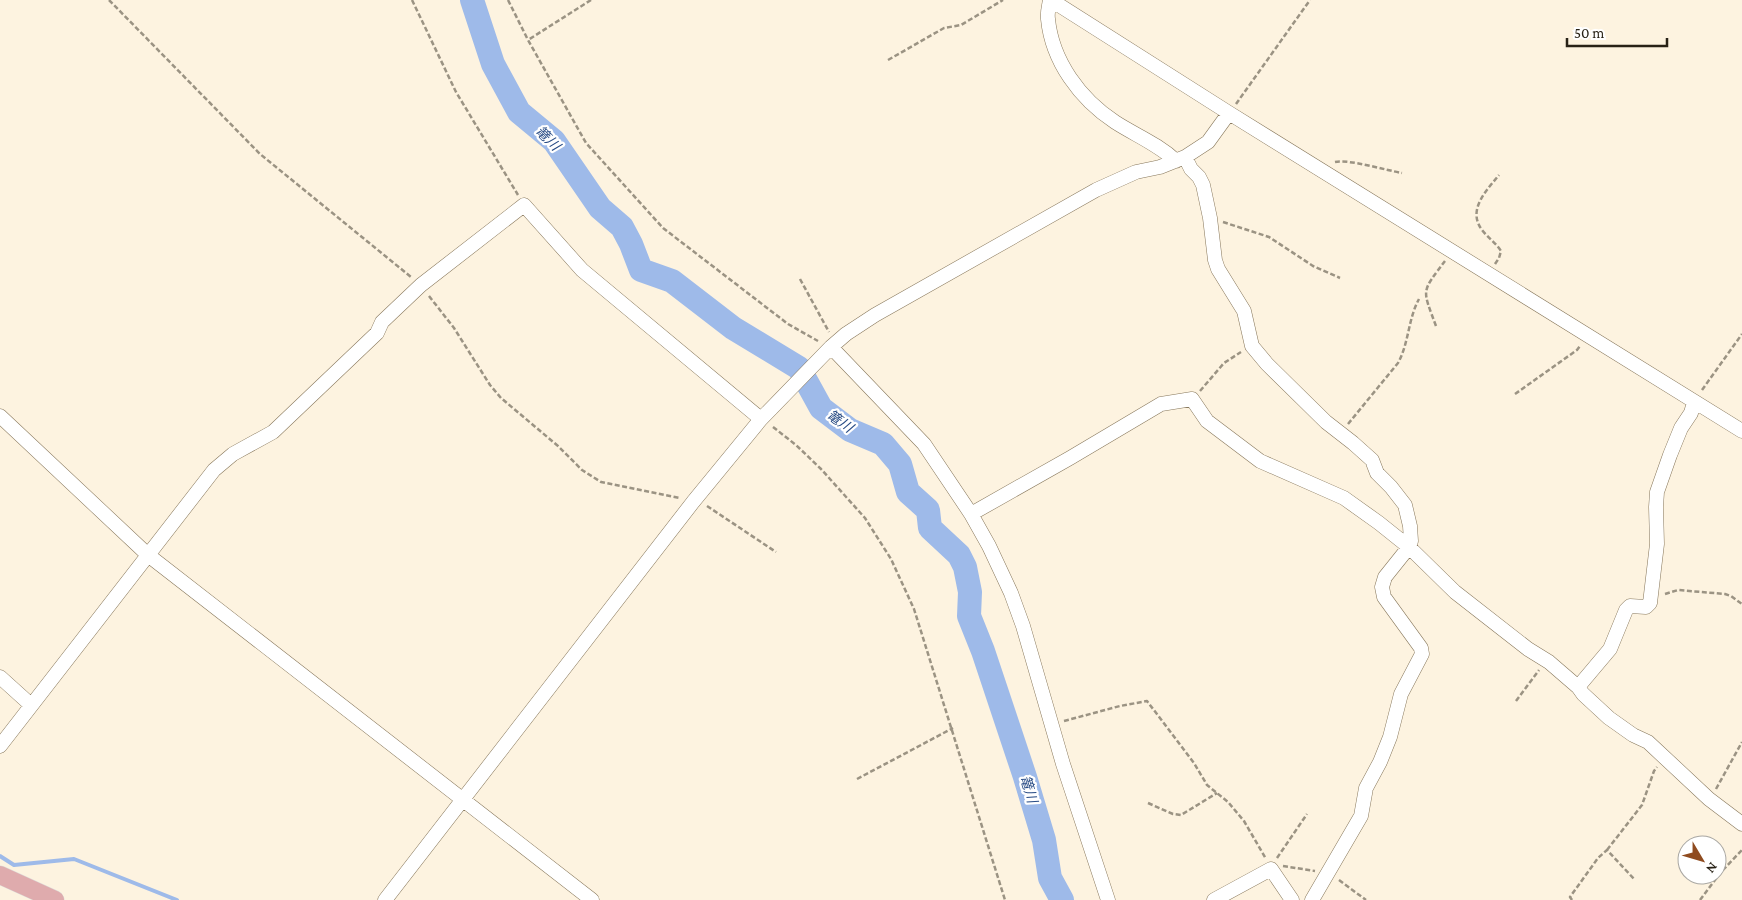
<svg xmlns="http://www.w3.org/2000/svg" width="1742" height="900" font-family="'Crimson Pro','Noto Sans JP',serif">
<rect width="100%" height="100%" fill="#fdf3e0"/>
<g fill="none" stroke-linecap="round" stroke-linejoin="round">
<path stroke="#9ebae9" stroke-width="4" d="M0,856l14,9 60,-6 103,41"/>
<path stroke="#9ebae9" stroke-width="24" d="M472,0l21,64 26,48 35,29 46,67 22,19 9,17 10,26 31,11 61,47 66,40 22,40 29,22 33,14 17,20 8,28 20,18 2,18 29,27 6,12 5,25 -1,24 14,35 42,126 19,63 6,38 12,22"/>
<defs>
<path id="minor" d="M1050,0c-1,6 -3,13 -2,19 4,42 32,80 67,103 20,13 43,22 61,39
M1051,0l178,113 513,318
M1185,157l6,12 8,8 4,8 7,33 5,42 3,9 26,42 8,35 15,18 59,58 27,21 19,17 5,13 14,14 14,18 5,21 1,15 -2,6 -24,30 -3,10 2,10 37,51 1,6 -21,40 -11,43 -10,25 -14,26 -5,28 -49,84
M831,347l93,97 47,70 18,32 22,47 12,33 40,138 45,136
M0,416l148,139 444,345
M971,514l99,-56 91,-54 31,-5 15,22 53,40 84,37 35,25 30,24 46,45 73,57 21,13 29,25 5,7 26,24 24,17 15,7 61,57 33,25
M0,677l31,28
M1578,687l32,-38 16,-39 4,-4 16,1 4,-4 7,-59 -1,-37 1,-15 13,-37 11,-27 10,-15 3,-11
M0,746l214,-276 19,-16 40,-22 104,-99 5,-11 39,-37 103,-80 58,65 179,149
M385,900l308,-398 68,-83 70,-72 15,-13 29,-19 221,-125 40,-18 24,-5 25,-10 23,-15 21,-29
M1214,900l57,-31 21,31"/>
<path id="major" d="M0,875l55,25"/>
</defs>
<use href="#minor" stroke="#87775b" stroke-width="15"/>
<use href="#major" stroke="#dddcda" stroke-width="19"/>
<path stroke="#9b9383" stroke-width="2.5" stroke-dasharray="5 2.5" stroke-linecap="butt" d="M109,0l151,154 151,123
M412,0l44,92 62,103
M508,0l20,40
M591,0l-63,40 58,103 77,85 125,96 30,17
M888,60l56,-32 17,-3 42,-25
M1236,104l74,-104
M1335,162c14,-3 50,8 67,11
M1223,222l46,15 44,29 27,12
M1495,264l4,-6 2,-7c-5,-8 -13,-13 -19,-21 -15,-20 4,-39 17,-55
M800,279l29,53
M429,296l25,32 36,57 11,13 57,48 24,24 19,12 79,16
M1436,326c-14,-38 -15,-33 9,-65
M1702,390l40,-56
M1200,391l24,-28 17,-11
M1515,394l62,-44 3,-4
M1348,424l50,-61c11,-20 10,-44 21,-64
M773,427l23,18 25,24 44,49 26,41 23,50 91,291
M707,506l69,46
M1665,594l13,-4 47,4 6,2 11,8
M1516,701l23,-31
M1064,721l56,-15 27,-5 47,62 13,22 21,17 16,19 22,38
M857,779l96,-51
M1716,789l26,-47
M1148,803l25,11 8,1 36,-22
M1607,850l35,-45 12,-34 3,-4
M1277,858l30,-44
M1283,866l32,5
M1339,880l27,20
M1572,900l-2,-3 28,-39 9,-8 28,30
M1700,900l21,-28 21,-22"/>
<use href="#minor" stroke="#fff" stroke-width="14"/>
<use href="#major" stroke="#dfabad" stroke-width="18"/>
</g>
<g text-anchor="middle" stroke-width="4.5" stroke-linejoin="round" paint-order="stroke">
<g font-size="14" font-style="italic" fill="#294c85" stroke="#fff">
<text transform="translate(548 138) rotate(45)" y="5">篭川</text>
<text transform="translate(840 421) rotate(35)" y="5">篭川</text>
<text transform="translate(1029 789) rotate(73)" y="5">篭川</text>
</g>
</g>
<g transform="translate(1702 860) rotate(128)"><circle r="24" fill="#ffffff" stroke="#a9a7a2"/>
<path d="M0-4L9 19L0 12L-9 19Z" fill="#8f4b1f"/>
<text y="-8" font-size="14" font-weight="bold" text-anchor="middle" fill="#282216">N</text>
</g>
<path d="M1567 38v8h100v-8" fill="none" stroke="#282216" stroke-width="2.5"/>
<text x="1574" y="38" font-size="15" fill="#282216" stroke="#ffffff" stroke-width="4" paint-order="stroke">50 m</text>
</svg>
